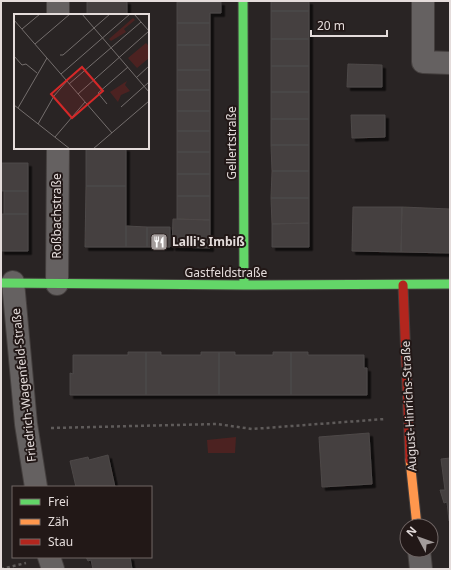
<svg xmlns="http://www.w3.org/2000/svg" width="451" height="570" font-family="'Noto Sans',sans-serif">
<defs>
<filter id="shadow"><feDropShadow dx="3.5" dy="3.5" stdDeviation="0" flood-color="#0009"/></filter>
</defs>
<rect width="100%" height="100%" fill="#292424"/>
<path fill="#4c2221" d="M236,437l-1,16h-27l-1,-13z"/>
<path fill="#454140" stroke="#4d4848" filter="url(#shadow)" d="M87,1h40v14h-40z
M177,1h33v1h-33z
M271,1h38v10h-38z
M177,2h44v11h-11v10h-33z
M271,11h38v28h-38z
M177,23h33v22h-33z
M271,39h38v27h-38z
M177,45h33v25h-33z
M348,64l34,1v22h-35z
M271,66h38v26h-38z
M177,70h33v20h-33z
M177,90h33v21h-33z
M271,92h38v27h-38z
M177,111h33v20h-33z
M351,115h34v22l-33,1z
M271,119h38v26h-38z
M177,131h33v21h-33z
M271,145h38v26h-37z
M86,148h40v38h-40z
M177,152h33v22h-33z
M1,163h27v28h-27z
M272,171h37v27h-38z
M177,174h33v22h-33z
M86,186h40v61h-41z
M4,191h24v23h-24z
M177,196h33v24l-33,-1z
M271,198h38v25l-37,1z
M353,207h49l-1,45 -49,-1z
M402,207l48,2v44l-49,-1z
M1,214h27v37h-27z
M173,219l37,1v28l-38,-1z
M309,223v24h-37v-23z
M126,226l21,1v20h-21z
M147,227h23v20h-23z
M128,352h18v43h-76v-22l3,1v-19h55z
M146,352h15v3h40v-3h18v43h-73z
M219,352h16v3h38v-3h18v43h-72z
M291,352h17v3h56v13h3v27h-76z
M369,433l3,51 -50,3 -3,-50z
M108,455l7,32h-39l-6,-26 18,-4 1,3z
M450,458v63h-1l-2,-19 -3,1 -4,-13h5l-4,-31z
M86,557h44l2,12h-39l-2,-9 -3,1z"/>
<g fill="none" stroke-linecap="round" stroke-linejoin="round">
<defs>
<path id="street" d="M423,1v61l27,1
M58,15v-14
M13,282l13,142 10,63
M57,284l1,-136
M419,550l2,19
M49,557l4,12"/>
<path id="fast" d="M243,1l1,284
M1,283l243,2 206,-1"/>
<path id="slow" d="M410,460l7,66"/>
<path id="jam" d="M403,285l7,175"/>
</defs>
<use href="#street" stroke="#443f3e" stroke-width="24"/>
<use href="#fast" stroke="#443f3e" stroke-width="11"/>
<use href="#slow" stroke="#443f3e" stroke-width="11"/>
<use href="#jam" stroke="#443f3e" stroke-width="11"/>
<path stroke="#5f5b5a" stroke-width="2.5" stroke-dasharray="3 3" stroke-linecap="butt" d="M51,428l166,-4 35,5 133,-10
M1,569l25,-6"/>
<use href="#street" stroke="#656161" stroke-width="22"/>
<use href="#fast" stroke="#63d668" stroke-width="9"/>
<use href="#slow" stroke="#ff974d" stroke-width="9"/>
<use href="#jam" stroke="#b3261e" stroke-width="9"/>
</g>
<defs>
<symbol id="restaurant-square" viewBox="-11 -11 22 22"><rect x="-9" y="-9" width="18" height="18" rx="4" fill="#a39c9b" stroke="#221817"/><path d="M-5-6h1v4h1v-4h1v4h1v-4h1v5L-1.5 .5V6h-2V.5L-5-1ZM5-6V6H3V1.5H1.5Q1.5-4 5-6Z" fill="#fff"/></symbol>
</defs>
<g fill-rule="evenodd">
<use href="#restaurant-square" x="149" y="232" width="20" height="20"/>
</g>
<g text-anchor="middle" stroke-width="4" stroke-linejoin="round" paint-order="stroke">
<g font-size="12" fill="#e4dcdb" stroke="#221817">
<text transform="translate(232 143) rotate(-90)" y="4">Gellertstraße</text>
<text transform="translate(57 216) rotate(-90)" y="4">Roßbachstraße</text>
<text x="226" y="277">Gastfeldstraße</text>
<text transform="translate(24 385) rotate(-96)" y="4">Friedrich-Wagenfeld-Straße</text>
<text transform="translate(409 406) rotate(-93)" y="4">August-Hinrichs-Straße</text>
</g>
<g font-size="12" font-weight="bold" fill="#e4dcdb" stroke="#221817" text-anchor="start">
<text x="172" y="246">Lalli's Imbiß</text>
</g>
</g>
<g transform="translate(14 14)">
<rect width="135" height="135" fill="#292424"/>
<path d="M119,4l2,2 -11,9 2,3 -15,9 -2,-2zM132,29l3,3v12l-12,10 -9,-10zM113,67l-2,4 5,6 -9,4 -3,7 -8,-10z" fill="#4c2221"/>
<path fill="none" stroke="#746e6d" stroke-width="1" d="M68,0l67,78M120,0l15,17M0,6l98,113M8,15l18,-15M21,30l35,-30M46,41h3l47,-41M0,42l8,9 4,-1 11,9M47,60l69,-60M122,64l13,-12M55,70l72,-62M64,80l71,-63M93,90l-9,-11 30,-26M0,91l56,44M107,93l28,-25M4,94l29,-50M24,110l16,-28 13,-15M41,123l30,-35M79,135l56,-48"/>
<path fill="#d62828" fill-opacity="0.15" stroke="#d62828" stroke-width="2" d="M68,53l21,24 -31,27 -21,-24z"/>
<rect width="135" height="135" fill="none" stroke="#e4dcdb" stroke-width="2"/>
</g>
<rect width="451" height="570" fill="none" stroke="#e4dcdb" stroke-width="4"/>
<rect x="12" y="486" width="140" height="72" fill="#221817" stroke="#706665"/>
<rect x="20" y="499" width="20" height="6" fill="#63d668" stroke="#706665"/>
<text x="48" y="506" font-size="12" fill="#e4dcdb">Frei</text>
<rect x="20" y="519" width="20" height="6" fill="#ff974d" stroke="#706665"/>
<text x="48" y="526" font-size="12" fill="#e4dcdb">Zäh</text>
<rect x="20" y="539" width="20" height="6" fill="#b3261e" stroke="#706665"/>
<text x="48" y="546" font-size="12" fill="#e4dcdb">Stau</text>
<g transform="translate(419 538) rotate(311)"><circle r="19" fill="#221817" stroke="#706665"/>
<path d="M0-3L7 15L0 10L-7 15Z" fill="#a39c9b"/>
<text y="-6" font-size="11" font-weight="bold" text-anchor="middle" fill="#e4dcdb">N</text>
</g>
<path d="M311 30v6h76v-6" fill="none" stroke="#e4dcdb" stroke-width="2"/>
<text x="317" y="30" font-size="12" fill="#e4dcdb" stroke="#221817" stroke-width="3" paint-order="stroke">20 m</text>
</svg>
